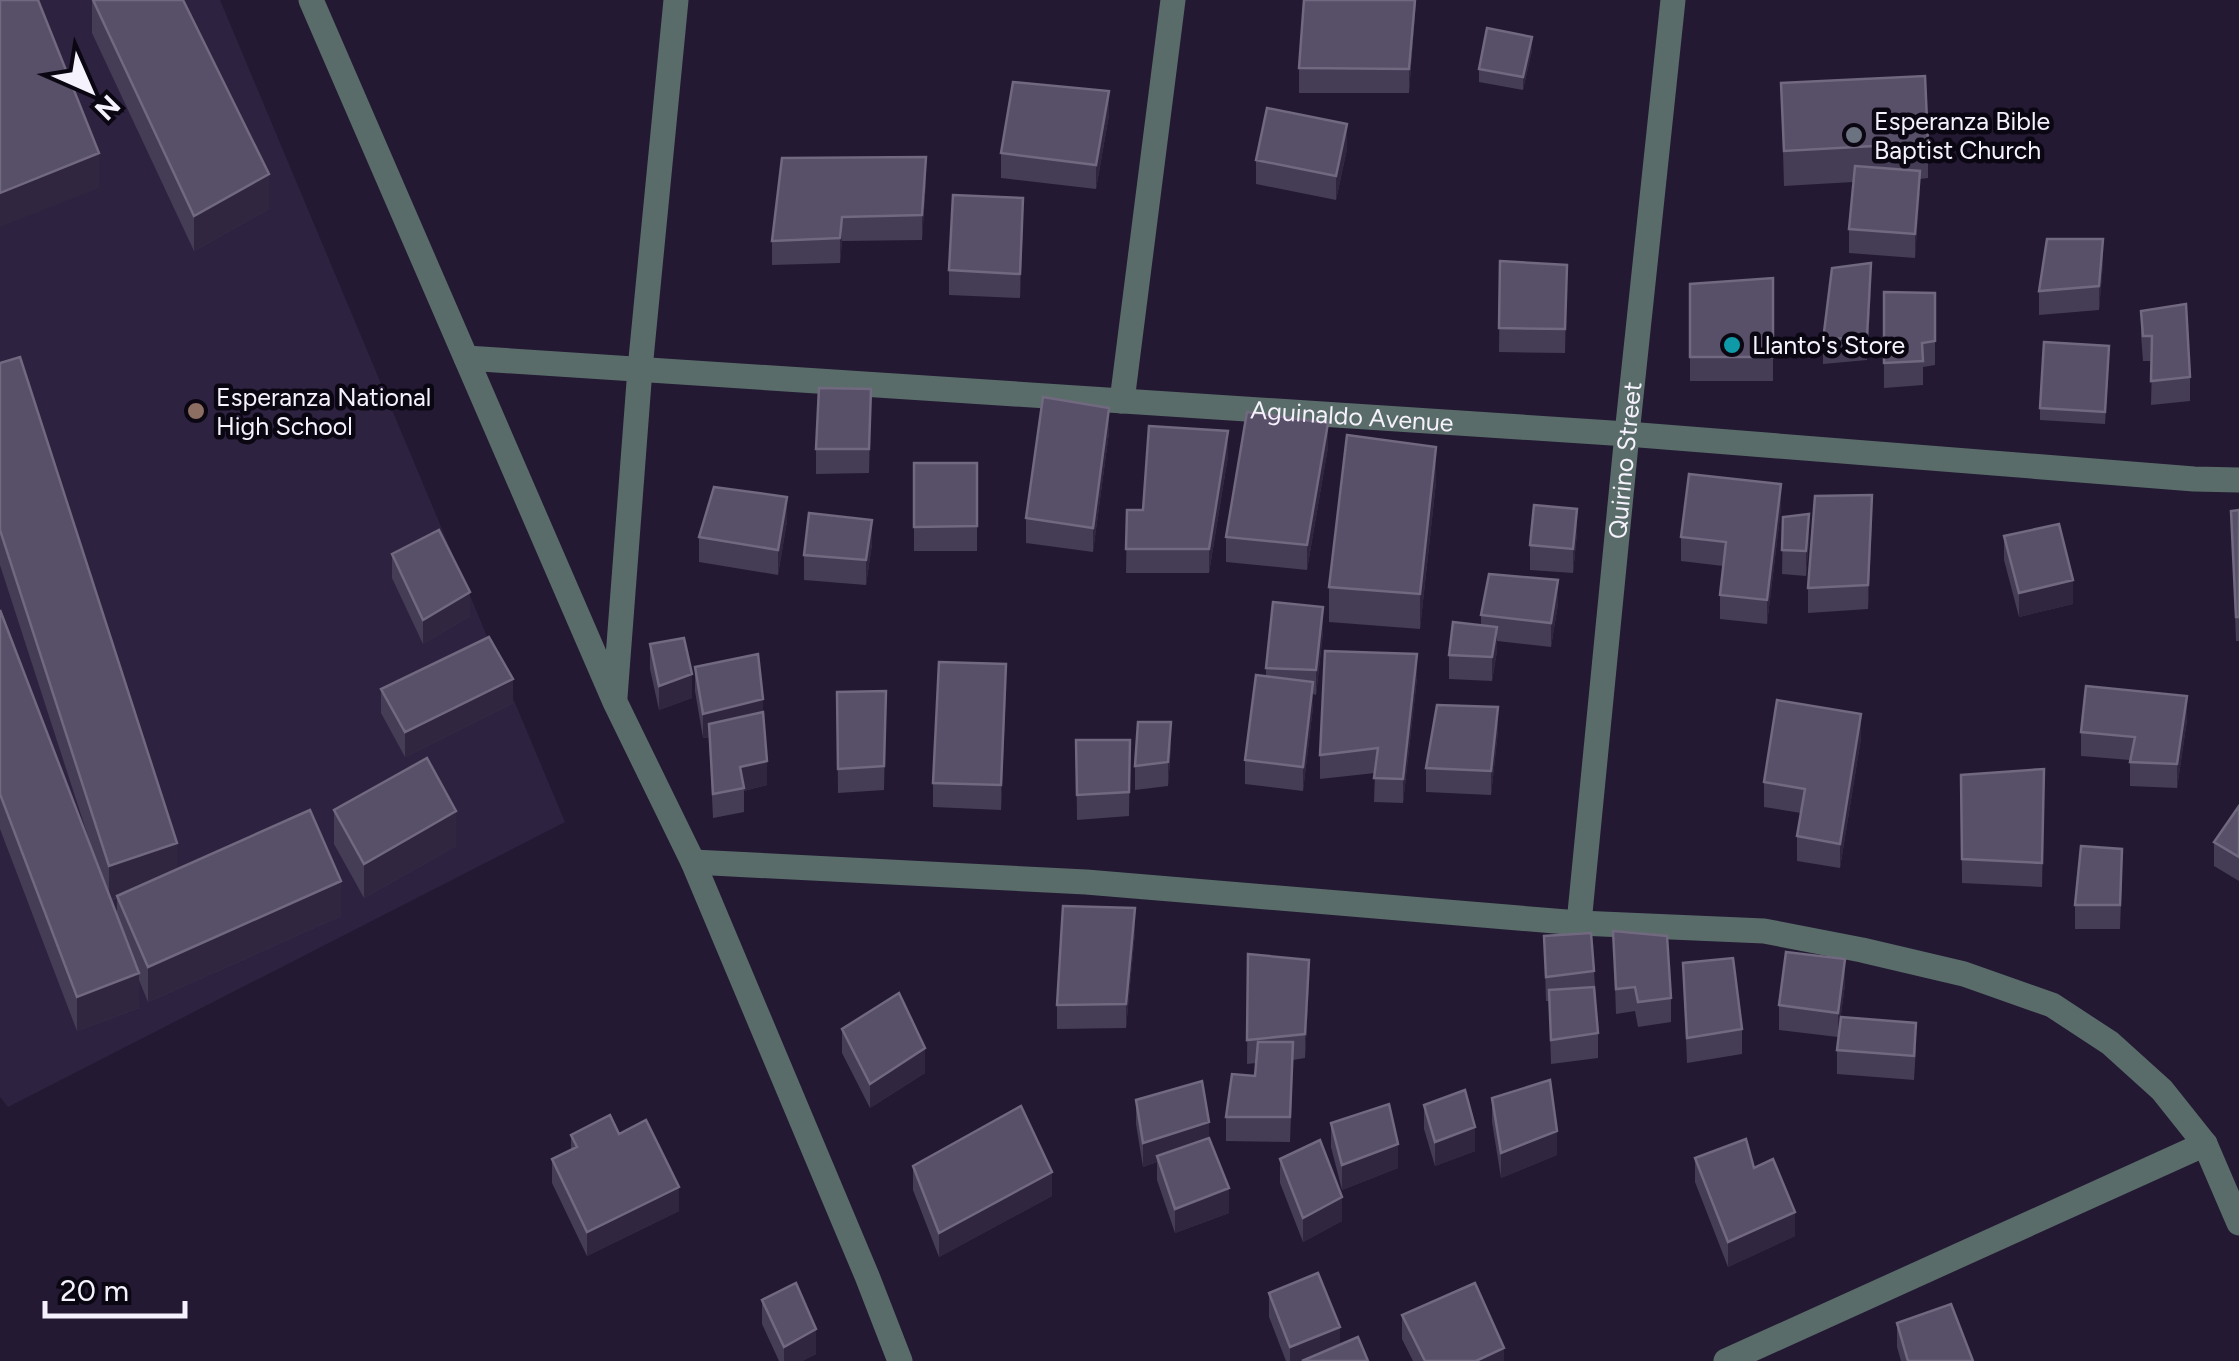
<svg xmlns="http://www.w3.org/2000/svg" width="2239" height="1361" font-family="Figtree,sans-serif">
<rect width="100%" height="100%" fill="#231933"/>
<path fill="#2e2241" d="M0,0h220l345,822 -557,285 -8,-10z"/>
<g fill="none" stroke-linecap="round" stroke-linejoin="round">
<g stroke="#5a6c69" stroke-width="25">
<path d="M311,0l304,702 78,160 174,414 33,85"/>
<path id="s1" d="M466,358l1161,76 567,45 45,1"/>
<path d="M1122,401l51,-401"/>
<path d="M615,697l25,-328 36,-369"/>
<path d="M693,862l393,20 493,41 185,8 98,19 102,24 88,31 58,38 52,47 43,54 34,79"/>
<path id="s2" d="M1579,923l48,-489 46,-434"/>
<path d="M1726,1361l479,-217"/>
</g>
</g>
<path fill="#453c56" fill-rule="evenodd" d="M92,0h91l86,209 -75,42 -102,-218z
M1416,0l-7,93h-110v-25z
M1532,50l-9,40 -44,-8v-13z
M1781,83l147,60v35l-8,1 -5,79 -66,-5v-24l4,-47 -69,4z
M1109,115l-13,74 -95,-11v-25z
M1347,149l-11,51 -80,-16v-24z
M926,181l-4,59 -80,1 -2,22 -68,2v-24z
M1023,222l-3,76 -71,-3v-25z
M1500,261l67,4 -2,88 -66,-1z
M2103,263l-4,47 -60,5v-24z
M1773,278v103h-83v-97z
M1871,288l-4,72 -44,4v-24z
M1884,292l51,1v72l-12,2v18l-39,3z
M2141,311l49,66v24l-39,4 1,-44h-9l-2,-26z
M2109,359l-4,65 -65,-4v-12z
M0,363l177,506 164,47 -193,86 -9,-22v28l-62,23 -77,-202v-219l95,248 -95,-293zM117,898v17l-6,-15z
M871,389l-2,84 -53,1v-25z
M1109,432l-16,120 -67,-9v-25z
M1328,447l-21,123 -81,-8v-25z
M1228,456l-19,117h-83l1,-63h16z
M914,463h63v88h-63z
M1436,482l-16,147 -91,-7v-35z
M1781,508l-14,116 -47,-5v-24l3,-29 -42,-5v-24z
M2239,510v131h-3l-5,-130z
M1783,517l26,22 -3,37 -24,-2z
M1872,519l-4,90 -60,4v-25z
M787,521l-9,54 -79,-13v-25z
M1577,533l-4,40 -43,-3v-25z
M2004,536l69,68 -54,13 -15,-57z
M872,544l-6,41 -62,-5v-25z
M392,554l78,62 -47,28 -31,-66z
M1558,604l-7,43 -54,-6v10l-5,30 -43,-2v-24l32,-30v-10z
M1323,632l-7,63 -3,-1v13l-10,84 -58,-7v-24l21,-84v-8z
M650,644l42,54 -33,12 -9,-41z
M695,667l68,45 4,73 -23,6v21l-31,6 -4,-81 -6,1 -8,-47z
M1417,678l-14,125 -29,-1 1,-29 -55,6v-24z
M1006,688l-5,122 -68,-3v-24z
M381,689l132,14 -108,54 -24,-44z
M886,691l-2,99 -46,3 -1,-101z
M2187,720l-10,68 -47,-2v-26l-49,-4v-24z
M1498,731l-7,64 -65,-3v-24z
M1861,738l-21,130 -43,-7v-25l4,-23 -37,-6v-25z
M1076,740h54l-1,76 -52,4z
M1171,746l-3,40 -33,4v-24z
M1961,775l83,18 -2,94 -80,-4z
M2239,806v75l-25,-15v-24z
M334,810l122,36 -92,52 -30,-54z
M2122,873l-2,56h-45v-24z
M1613,931l58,67v24l-33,5 -3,-16 -19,3z
M1135,932l-9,96 -69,1v-24z
M1544,936l50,35 4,62v25l-47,6 -2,-63h-3z
M1248,954l61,30 -4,74 -12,2 -3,82 -64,-1v-24l29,-41 1,-13 -9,1z
M1683,963l59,66v25l-55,9z
M1845,984l-7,53 -59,-7v-25z
M842,1029l83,44 -55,35 -28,-55z
M1916,1047l-2,33 -77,-6v-24z
M1492,1098l65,57 -56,23 -9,-56z
M1136,1100l73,39 20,74 -54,20 -18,-53v-18l-14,5 -7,-43z
M1424,1105l51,46 -40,15 -11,-37z
M1331,1123l67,45 -56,22 -11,-43z
M571,1135l108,76 -92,45 -35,-73v-24l19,-9z
M1695,1158l59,10 41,68 -67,31 -33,-85z
M1280,1159l62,62 -39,21 -23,-59z
M913,1166l139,30 -113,61 -26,-67z
M1269,1293l71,51 28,17h-82l-17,-44z
M762,1300l54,54 -14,7h-23l-17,-37z
M1402,1315l102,46h-91l-11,-22z
M1897,1323l76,38h-72l-4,-14z"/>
<path fill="#302640" d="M1415,0h1l-7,93v-24z
M1532,37v13l-9,40v-13z
M1109,91v24l-13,74v-24z
M1347,124v25l-11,51v-24z
M99,153v35l-99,39v-34z
M926,157v24l-4,59v-25z
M1920,171v24l-5,63v-24z
M269,174v35l-75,42v-35z
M1023,198v24l-3,76v-24z
M842,217v24l-2,22v-25z
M2103,239v24l-4,47v-24z
M1871,263v25l-4,72v-24z
M1109,408v24l-16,120v-24z
M1328,423v24l-21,123v-25z
M1228,431v25l-19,117v-24z
M1436,447v35l-16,147v-35z
M1781,484v24l-14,116v-24z
M1872,495v24l-4,90v-24z
M787,497v24l-9,54v-25z
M1577,509v24l-4,40v-24z
M1809,514v25l-3,37v-25z
M872,520v24l-6,41v-25z
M1558,580v24l-7,43v-24z
M2073,580v24l-54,13v-24z
M470,592v24l-47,28v-24z
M1323,607v25l-7,63v-25z
M1497,627v24l-5,30v-24z
M1417,654v24l-14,125v-24z
M1006,664v24l-5,122v-25z
M692,674v24l-33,12v-24z
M513,679v24l-108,54v-25z
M1313,682v25l-10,84v-24z
M2187,696v24l-10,68v-24z
M763,699v24l-60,15v-24z
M1498,707v24l-7,64v-24z
M1861,714v24l-21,130v-24z
M1171,722v24l-3,40v-24z
M767,761v24l-23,6 -4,-24z
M456,811v35l-92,52v-34z
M177,843v35l-68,22v-34z
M341,881v35l-193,86v-35z
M1135,908v24l-9,96v-24z
M1845,959v25l-7,53v-24z
M1309,960v24l-4,74v-24z
M139,973v35l-62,23v-34z
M925,1048v25l-55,35v-24z
M1209,1122v24l-52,10v6l-14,5v-24z
M1475,1127v24l-40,15v-24z
M1557,1131v24l-56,23v-25z
M1398,1144v24l-56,22v-25z
M1052,1172v24l-113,61v-24z
M679,1187v24l-92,45v-24z
M1229,1188v25l-54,20v-24z
M1342,1197v24l-39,21v-24z
M1795,1212v24l-67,31v-25z
M1340,1327v24l-24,10h-26v-14z
M816,1329v25l-14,7h-18v-14z
M1504,1348v13h-28z"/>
<path fill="#584f68" stroke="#71697f" stroke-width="2.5" d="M0,0h38l61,153 -99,40z
M93,0h90l86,174 -75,42z
M1304,0h111l-6,69 -110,-1z
M1487,28l45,9 -9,40 -44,-8z
M1925,76l3,67 -144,8 -3,-68z
M1013,82l96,9 -13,74 -95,-12z
M1267,108l80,16 -11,52 -80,-16z
M926,157l-4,58 -80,2 -2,21 -68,3 10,-83z
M1855,166l65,5 -5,63 -66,-5z
M953,195l70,3 -3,76 -71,-4z
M2047,239h56l-4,47 -60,5z
M1500,261l67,4 -2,64 -66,-1z
M1871,263l-4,73 -44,4 9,-72z
M1773,278v79h-83v-73z
M1884,292l51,1v48l-13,2 1,18 -39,2z
M2186,304l4,73 -39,4 1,-45h-9l-2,-25z
M2044,342l65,4 -4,66 -65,-4z
M20,357l157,486 -68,23 -109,-336v-167z
M819,388l52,1 -2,60h-53z
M1043,397l66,11 -16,120 -67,-10z
M1247,412l81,11 -21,122 -81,-8z
M1149,426l79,5 -19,118h-83l1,-39h16z
M1347,435l89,12 -16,147 -91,-7z
M914,463h63v63l-63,1z
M1689,474l92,10 -14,116 -47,-5 6,-53 -45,-5z
M714,487l73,10 -9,53 -79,-13z
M1872,495l-4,90 -60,3 7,-92z
M1534,505l43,4 -4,40 -43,-4z
M2239,510v107h-3l-5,-106z
M809,513l63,7 -6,40 -62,-5z
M1809,514l-3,37 -24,-1 1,-33z
M2059,524l14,56 -54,13 -15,-57z
M439,530l31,62 -47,28 -31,-66z
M1489,574l69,6 -7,43 -70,-8z
M1273,602l50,5 -7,63 -50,-2z
M0,610l139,363 -62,24 -77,-203z
M1453,622l44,5 -5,30 -43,-2z
M489,637l24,42 -108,53 -24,-43z
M684,638l8,36 -33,12 -9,-42z
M1325,651l92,3 -14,125 -29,-1 4,-30 -58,7z
M758,654l5,45 -60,15 -8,-47z
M939,662l67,2 -5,121 -68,-2z
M1256,675l57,7 -10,85 -58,-7z
M2086,686l101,10 -10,68 -47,-2 5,-25 -54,-5z
M886,691l-2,75 -46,3 -1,-77z
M1777,700l84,14 -21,130 -43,-8 8,-47 -41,-7z
M1437,705l61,2 -7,64 -65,-3z
M763,712l4,49 -27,6 4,21 -31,6 -4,-70z
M1138,722h33l-3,40 -33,4z
M1076,740h54l-1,52 -52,3z
M427,758l29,53 -92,53 -30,-54z
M2044,769l-2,94 -80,-4 -1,-84z
M2239,806v51l-25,-15z
M310,810l31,71 -193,86 -31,-71z
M2081,846l41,3 -2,56h-45z
M1063,906l72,2 -9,96 -69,1z
M1613,931l54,5 4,62 -33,4 -3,-15 -19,2z
M1591,933l3,38 -48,6 -2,-41z
M1786,952l59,7 -7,54 -59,-8z
M1248,954l61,6 -4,74 -58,6z
M1733,958l9,71 -55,9 -4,-75z
M1594,987l4,46 -47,7 -2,-50z
M899,993l26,55 -55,36 -28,-55z
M1841,1017l75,6 -2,33 -77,-6z
M1258,1042h35l-3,75h-64l6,-43 23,2z
M1550,1080l7,51 -56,22 -9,-55z
M1202,1081l7,41 -66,21 -7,-43z
M1465,1090l10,37 -40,15 -11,-37z
M1389,1104l9,40 -56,21 -11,-42z
M1021,1106l31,66 -113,61 -26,-67z
M610,1115l9,19 27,-14 33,67 -92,45 -35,-73 25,-12 -6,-12z
M1209,1138l20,50 -54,21 -18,-53z
M1746,1139l8,29 19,-9 22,53 -67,30 -33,-84z
M1320,1140l22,57 -39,21 -23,-59z
M1318,1273l22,54 -50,20 -21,-54z
M796,1283l20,46 -32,18 -22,-47z
M1475,1283l29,65 -28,13h-51l-23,-46z
M1951,1304l22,57h-65l-11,-38z
M1358,1337l10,24h-66z"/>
<circle fill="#6b7280" stroke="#0b0712" stroke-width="4" cx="1854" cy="135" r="10"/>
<circle fill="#0f9aa8" stroke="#0b0712" stroke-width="4" cx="1732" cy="345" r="10"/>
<circle fill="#8d6e63" stroke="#0b0712" stroke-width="4" cx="196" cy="411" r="10"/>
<g text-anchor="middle" stroke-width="9" stroke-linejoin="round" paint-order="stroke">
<g font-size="25" fill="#f5f2fd" stroke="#0b0712" text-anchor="start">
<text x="1874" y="130">Esperanza Bible<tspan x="1874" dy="29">Baptist Church</tspan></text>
<text x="1752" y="354">Llanto's Store</text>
<text x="216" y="406">Esperanza National<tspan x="216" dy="29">High School</tspan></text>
</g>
<g font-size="25" fill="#f5f2fd" stroke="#0b0712">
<text dy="9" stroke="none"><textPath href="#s1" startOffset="888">Aguinaldo Avenue</textPath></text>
<text dy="9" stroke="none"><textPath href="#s2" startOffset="465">Quirino Street</textPath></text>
</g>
</g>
<g transform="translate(90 90) rotate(135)" stroke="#0b0712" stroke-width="8" paint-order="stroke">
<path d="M0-8L18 38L0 25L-18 38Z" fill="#f5f2fd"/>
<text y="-15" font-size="28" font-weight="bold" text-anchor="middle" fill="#f5f2fd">N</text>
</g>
<path d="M45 1301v15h140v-15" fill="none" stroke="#f5f2fd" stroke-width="5"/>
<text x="60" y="1301" font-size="30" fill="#f5f2fd" stroke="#0b0712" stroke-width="8" paint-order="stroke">20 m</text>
</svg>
